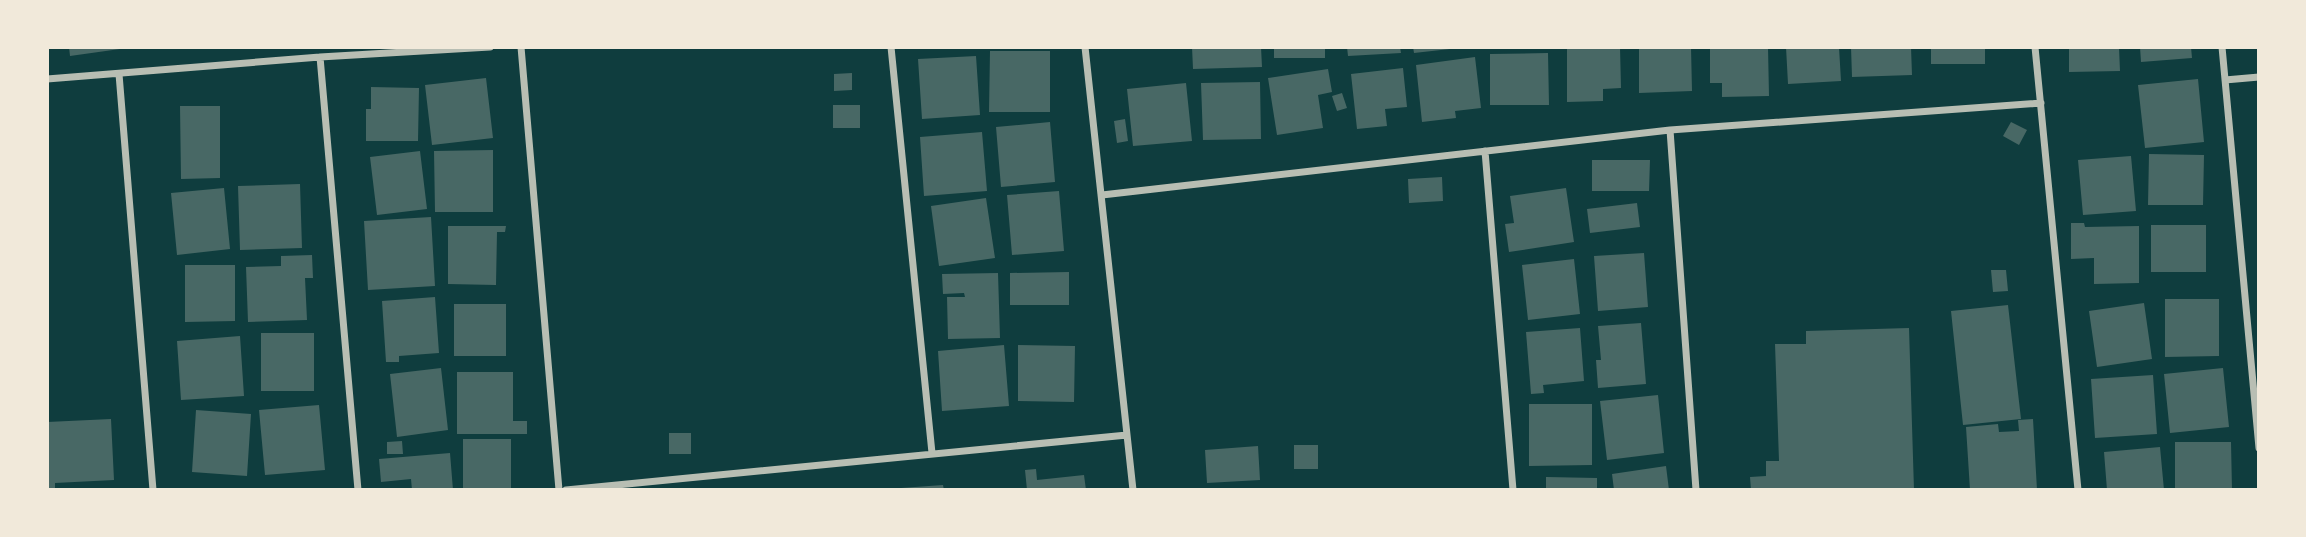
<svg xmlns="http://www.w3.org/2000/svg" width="2306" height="537" font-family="Merriweather,serif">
<rect width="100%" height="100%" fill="#0f3d3e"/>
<path fill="#486865" d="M69,47h51v2l-50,7z
M1192,47h69l1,20 -69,2z
M1274,47h51v11h-51z
M1347,47h53l1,6 -53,3z
M1413,47h36l1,2 -36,4z
M1567,47h53l1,41 -18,1v12l-36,1z
M1639,47h52l1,44 -53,2z
M1710,47h58l1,49 -47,1v-14h-12z
M1786,47h53l2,34 -53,3z
M1851,47h60l1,28 -60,2z
M1931,47h54v17h-54z
M2069,47h50l1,24 -51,1z
M2140,47h51l1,11 -51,4z
M990,51h60v61h-61z
M1548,53l1,52h-59v-51z
M976,56l4,59 -58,4 -4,-60z
M1475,57l6,51 -26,3 1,7 -34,4 -6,-57z
M1403,68l4,39 -22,2 2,17 -30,3 -6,-55z
M1328,69l4,23 -14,3 5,33 -46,7 -9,-57z
M852,73v17l-18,1v-17z
M486,78l7,60 -61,7 -7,-60z
M2198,79l6,63 -59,6 -7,-63z
M1260,82l1,57 -58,1 -2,-57z
M1186,83l6,58 -59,5 -6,-57z
M371,87l48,1 -1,53h-52v-32h5z
M1342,93l5,15 -10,3 -5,-15z
M833,105h27v23h-27z
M180,106h40v72l-39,1z
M1125,119l3,22 -11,2 -3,-22z
M1050,122l5,60 -54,5 -5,-60z
M2011,122l16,8 -8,15 -16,-9z
M982,132l5,59 -63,5 -4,-59z
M493,150v62h-58l-1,-61z
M420,151l7,58 -50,6 -7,-58z
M2149,154l55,1 -1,50h-55z
M2131,156l5,55 -53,4 -5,-55z
M1592,160h58l-1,31h-57z
M1442,177l1,24 -34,2 -1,-24z
M300,184l2,64 -62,2 -2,-64z
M224,188l6,61 -53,6 -6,-62z
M1566,188l8,54 -65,10 -4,-28 9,-1 -4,-27z
M1059,191l5,60 -52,4 -5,-60z
M986,198l9,60 -56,8 -8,-60z
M1637,203l3,24 -50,6 -3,-24z
M431,217l4,69 -67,4 -4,-69z
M2071,223h13l1,4 54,-1v57l-45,1v-26l-23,1z
M2151,225h55v47h-55z
M448,226h58l-1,6h-8l-1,53 -48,-1z
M1644,253l4,54 -50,4 -4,-55z
M312,255l1,23h-8l2,42 -59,2 -2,-55 35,-1v-10z
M1574,259l6,55 -52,6 -6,-55z
M185,265h50v56l-50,1z
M1991,270h15l2,21 -15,1z
M1069,272v33h-59v-32z
M998,273l2,65 -52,1 -1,-42h18l-1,-4 -21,1 -1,-20z
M435,297l4,56 -40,3v6h-13l-4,-61z
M2165,299h54v57l-54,1z
M2144,303l8,56 -55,8 -8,-56z
M454,304h52v52h-52z
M2008,305l13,114 -58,6 -12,-114z
M1641,323l5,61 -48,4 -2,-28h5l-3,-34z
M1580,328l4,53 -41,4 1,8 -13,1 -5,-62z
M1909,328l5,162h-163l-1,-13 16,-1v-15h13l-4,-117h31v-13z
M261,333h53v58h-53z
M240,336l4,60 -63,4 -4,-59z
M1004,345l5,61 -67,5 -4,-60z
M1018,345l57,1 -1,56 -56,-1z
M441,368l7,62 -51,7 -7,-63z
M2223,368l6,59 -59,6 -6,-59z
M457,372h56v49h14v13h-70z
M2153,375l4,59 -62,4 -4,-59z
M1658,395l6,58 -57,7 -7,-59z
M1529,404h63v61l-63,1z
M319,405l6,65 -60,5 -6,-65z
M196,410l55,4 -4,62 -55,-4z
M111,419l3,61 -59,3v7h-8v-68z
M2033,419l4,71h-67l-4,-63 32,-3 1,8 20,-1 -1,-11z
M669,433h22v21h-22z
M463,439h48v51h-48z
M402,441l1,13h-16v-12z
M2175,442h56l1,48h-57z
M1294,445h24v24h-24z
M1258,446l2,34 -53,3 -2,-33z
M2160,447l4,43h-57l-3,-38z
M450,453l3,37h-41l-1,-11 -30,3 -2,-23z
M1666,466l3,24h-55l-2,-16z
M1036,469l1,11 47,-5 2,15h-59l-2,-20z
M1546,477l51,1v12h-51z
M943,485l1,5h-43v-2z"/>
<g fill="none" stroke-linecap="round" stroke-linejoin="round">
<path stroke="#b8beb3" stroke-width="7" d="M521,47l38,443
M891,47l41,406
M1085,47l48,443
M2035,47l43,443
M2222,47l37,401
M320,57l38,433
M119,74l34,416
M47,79l273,-22 170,-10
M2225,80l34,-3
M1670,130l26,360
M1485,151l28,339
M1102,195l568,-65 371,-27
M566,490l561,-55"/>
</g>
<rect width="2306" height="537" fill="none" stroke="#f1e9da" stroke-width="98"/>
</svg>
